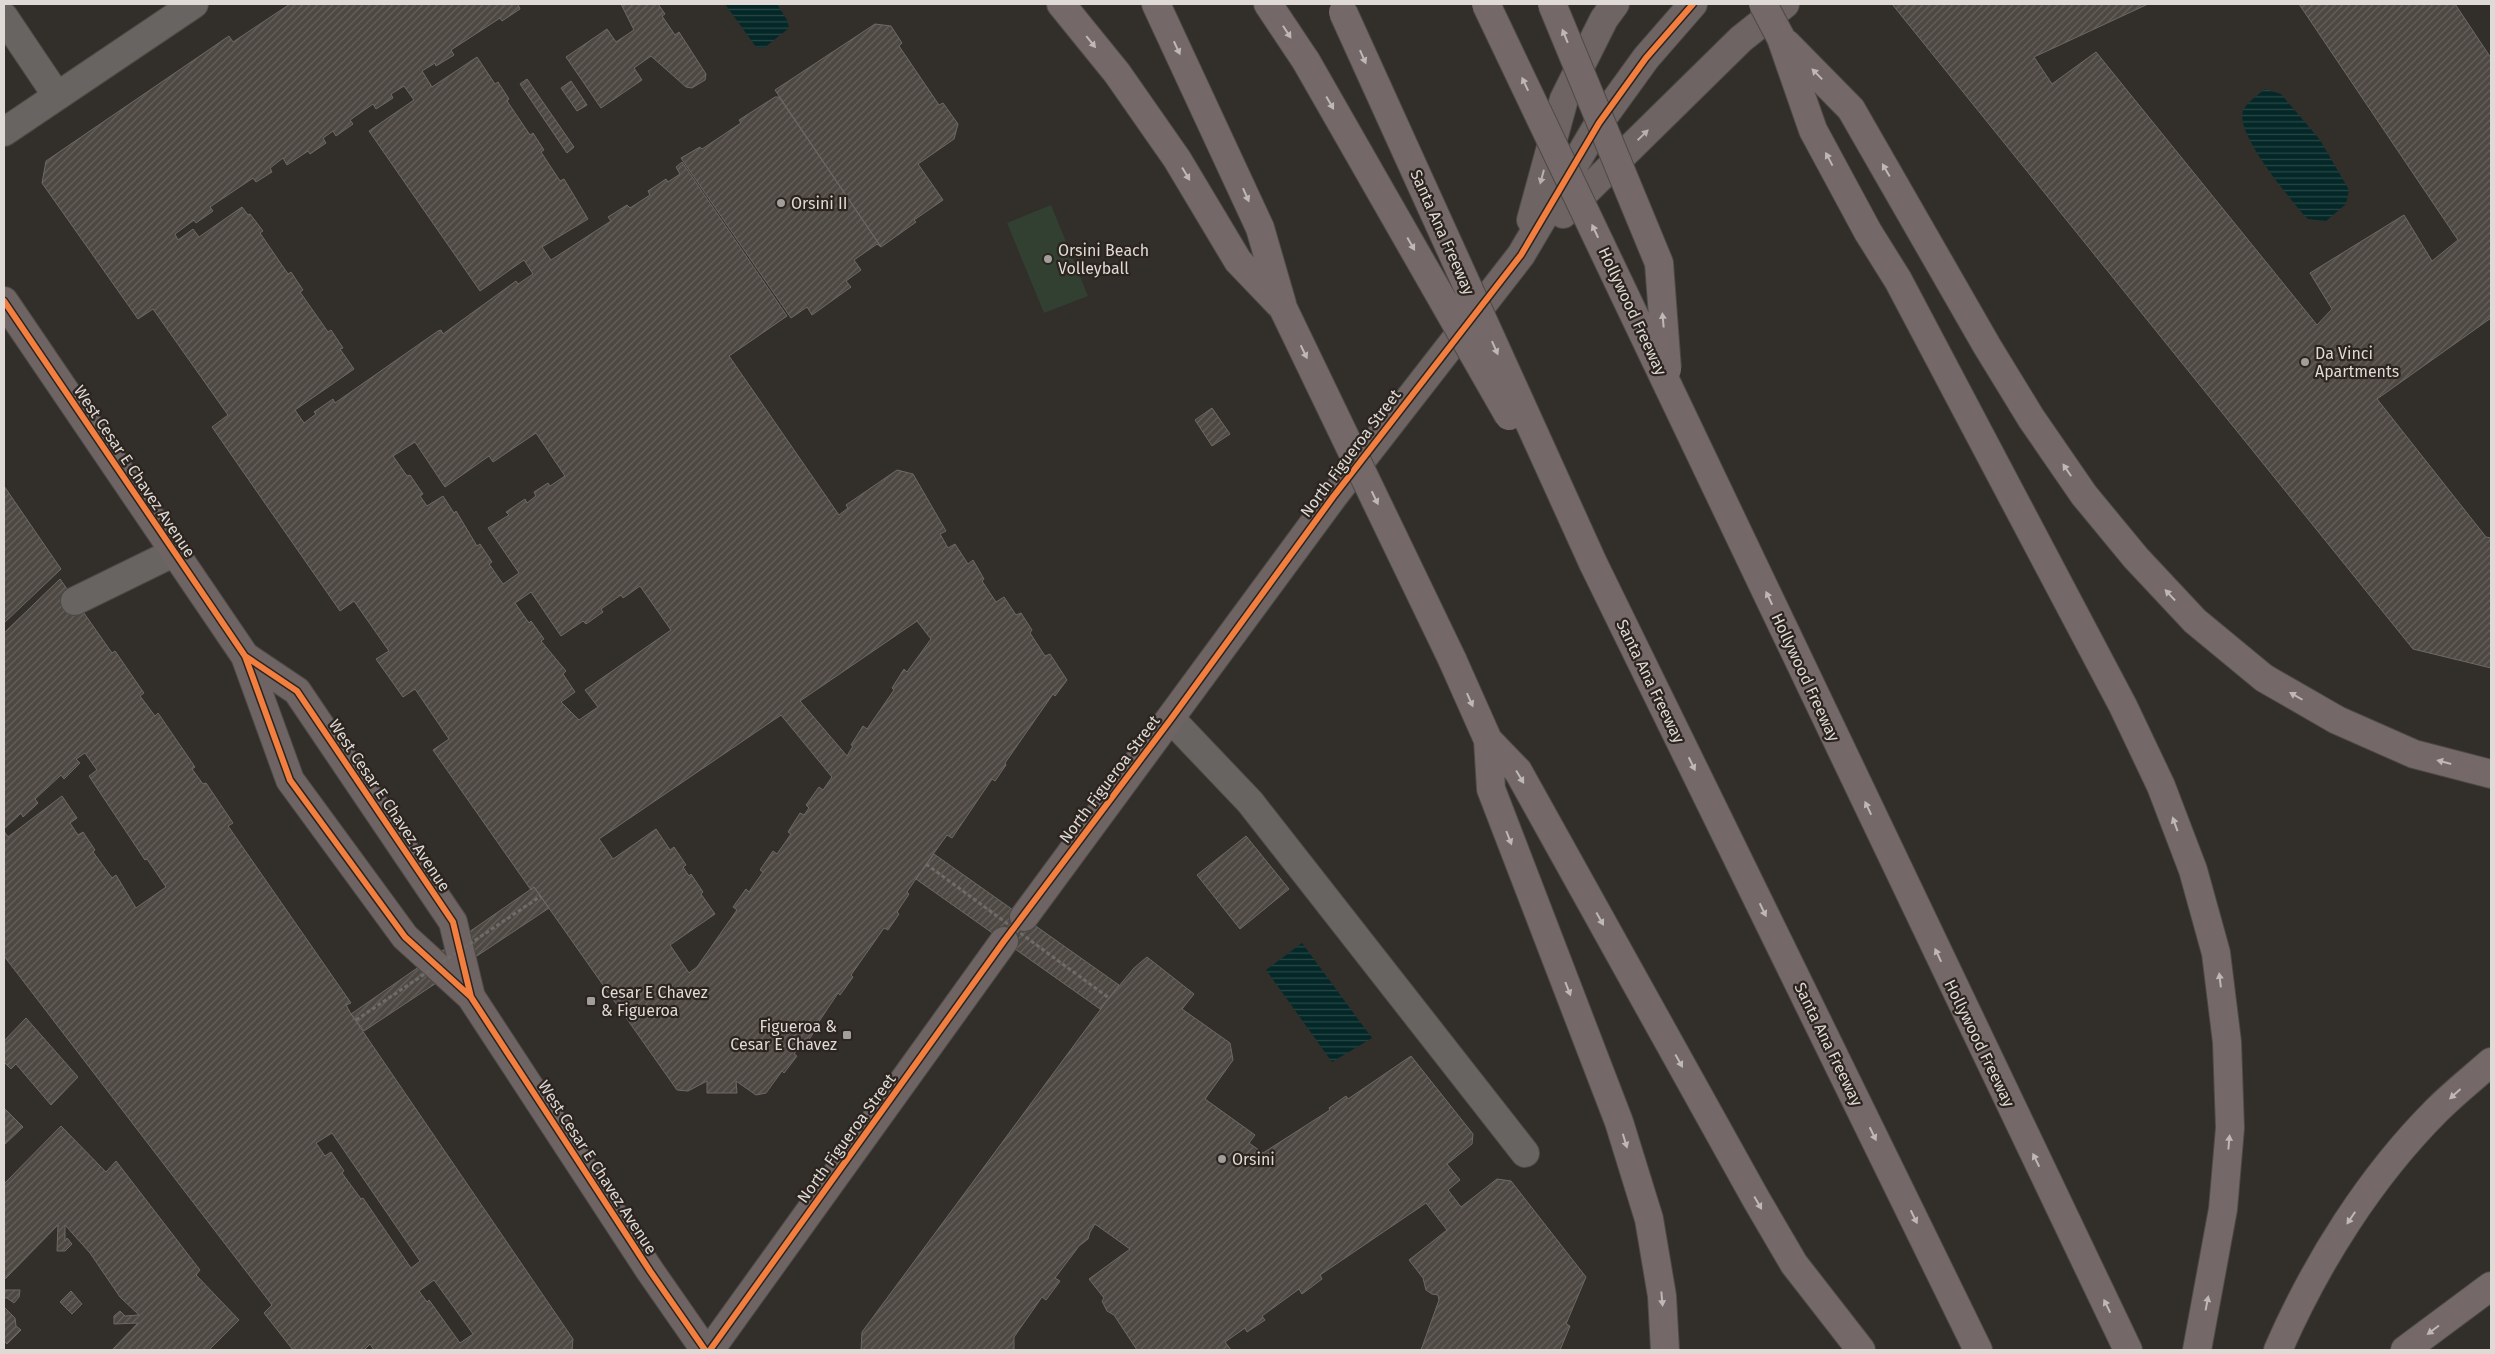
<svg xmlns="http://www.w3.org/2000/svg" width="2495" height="1354" font-family="'Fira Sans',sans-serif">
<defs>
<pattern id="water-rules" width="6" height="5" patternUnits="userSpaceOnUse" patternTransform="scale(1.25)"><rect width="6" height="5" fill="#042828"/><path d="M0 2.5h6" fill="none" stroke="#284746"/></pattern>
<pattern id="building-hatch" width="6" height="6" patternUnits="userSpaceOnUse" patternTransform="scale(1.25)"><rect width="6" height="6" fill="#4e4843"/><path d="M-1 1l2-2M0 6l6-6M5 7l2-2" fill="none" stroke="#67625d"/></pattern>
</defs>
<rect width="100%" height="100%" fill="#322e2a"/>
<path fill="#314031" d="M1051,205l37,91 -44,17 -37,-90z"/>
<path fill="url(#water-rules)" d="M725,4h52l10,16 2,8 -25,20 -8,-1z
M2265,89l16,5 39,46 29,50 -3,14 -20,17 -18,-2 -6,-6c-14,-17 -67,-80 -59,-102 3,-8 15,-16 22,-22z
M1302,943l70,95 -40,24 -66,-92z"/>
<path fill="url(#building-hatch)" stroke="#6d6966" fill-rule="evenodd" d="M290,4h228l2,5 -18,12 -2,-3 -49,32 3,5 -18,11 -1,-3 -13,8 10,16 45,-30 18,27 3,-2 11,17 -2,2 23,34 3,-2 11,17 -3,2 19,29 4,-2 24,40 -46,28 9,13 60,-39 -3,-4 19,-12 3,3 20,-13 -2,-4 18,-12 2,3 12,-8 -4,-7 6,-5 105,154 -58,40 110,159 9,-7 -2,-3 51,-35 16,4 33,57 -6,3 8,14 7,-4 13,20 5,-4 11,19 -2,2 14,21 8,-5 12,18 5,-2 11,17 -2,3 15,23 5,-2 17,26 -12,16 -2,-2 -48,69 1,2 -11,16 -3,-2 -40,59 -5,-3 -21,29 -19,28 2,2 -12,18 2,2 -11,16 -4,-2 -33,47 2,2 -13,18 -2,-2 -20,30 2,1 -13,18 -3,-2 -10,14 3,2 -13,17 -2,-2 -16,22 -10,2 -20,-14 1,12h-30v-12l-19,10 -11,-1 -143,-203 -3,3 -98,-140 16,-11 -34,-50 -12,8 -27,-38 13,-8 -35,-50 -14,10 -128,-184 16,-12 -75,-106 -15,10 -96,-136 4,-22 183,-125 4,6zM404,86l10,14 -45,31 111,160 44,-31 9,14 -15,10 -2,-3 -73,53 -2,-4 -3,1 -103,72 -2,-4 -19,13 2,2 -12,9 -9,-13 59,-41 -14,-20 3,-1 -12,-18 -3,2 -28,-40 3,-2 -12,-18 -3,2 -28,-41 3,-2 -13,-17 -2,1 -6,-8 -43,30 -6,-8 -15,11 -3,-6 19,-14 2,3 17,-12 -3,-4 43,-29 3,4 16,-10 -2,-4 13,-10 4,7 21,-14 2,3 16,-11 -3,-5 10,-7 3,5 17,-12 -3,-4 23,-16 3,5 17,-11 -2,-4zM536,433l29,43 -15,10 -2,-3 -14,9 2,4 -9,7 -2,-4 -19,13 3,3 -21,13 31,45 -16,11 -14,-20 3,-2 -12,-18 -3,2 -21,-35 -2,2 -11,-17 -16,10 -7,-10 3,-2 -13,-19 -3,1 -14,-20 22,-14 30,45 44,-31 4,6zM640,586l31,44 -86,60 13,17 -19,13 -18,-18 14,-10 -12,-18 3,-3 -25,-30 3,-2 -13,-18 -2,2 -14,-20 16,-11 30,44 22,-15 3,3 17,-12 -2,-3 20,-14 2,3zM917,621l14,18 -24,33 -3,-3 -12,19 2,2 -27,39 -4,-3 -12,19 2,1 -6,10 -47,-55zM781,715l51,62 -9,13 -4,-3 -13,18 3,3 -5,7 -4,-2 -12,19 3,2 -14,20 -4,-3 -13,19 3,2 -14,20 -3,-3 -13,18 4,3 -40,57 -8,6 -19,-28 45,-31 -14,-20 2,-2 -12,-18 -2,2 -6,-9 3,-2 -12,-18 -4,3 -14,-21 -43,30 -14,-20z
M621,4h37l7,10 -3,2 13,19 4,-3 27,42 -1,6 -13,8 -6,-1 -35,-31 -17,12 8,12 -41,28 -35,-51 41,-28 9,13 18,-12z
M1892,4h256l-114,53 18,27 44,-32 221,273 15,-16 -22,-36 94,-58 28,46 26,-21 -159,-236h156l36,54v260l-114,81 109,138 5,1v130l-78,-19z
M875,24l16,2 11,17 -3,3 40,59 4,-2 15,21 -4,15 -36,25 25,36 -29,20 2,2 -35,25 -106,-157z
M527,79l47,68 -7,6 -47,-69z
M571,81l16,24 -10,6 -16,-23z
M775,97h4l102,150 -4,-3 -23,16 7,10 -15,11 5,6 -39,28 -5,-8 -16,11 -110,-160 19,-11 2,2 39,-26 -2,-3z
M1212,408l18,26 -18,12 -17,-26z
M4,486l57,83 -57,54z
M60,579l52,74 3,-2 29,42 -4,3 15,20 3,-3 37,54 -3,2 11,15 3,-1 27,40 -5,3 123,177 -5,2 5,9 222,325 -1,11h-198l-4,-6 -6,6h-71l-29,-37 8,-8 -268,-349v-125l4,6 54,-41 15,22 -7,5 8,12 5,-3 12,18 -2,2 19,26 4,-3 20,33 30,-21 -19,-28 -2,1 -56,-84 8,-6 -12,-17 -9,6 4,4 -16,16 -3,-4 -26,24 3,4 -15,14 -2,-4 -17,16v-196zM332,1133l88,128 -9,7 -48,-70 -2,1 -19,-26 2,-2 -13,-19 -6,4 -9,-13zM434,1280l39,54 -13,9 -31,-43 -2,2 -8,-11z
M1246,836l43,53 -49,40 -43,-54z
M934,854l185,131 -19,24 -184,-130z
M534,887l15,21 -185,123 -13,-17z
M1147,957l47,37 -12,15 48,34 3,17 -28,39 50,36 -6,8 14,10 67,-43 -1,-2 17,-12 2,3 63,-43 62,78 -1,10 -25,20 13,16 -12,10 13,17 36,-28 14,2 75,96 -20,47 4,2 -10,24h-139l18,-50 -1,-5 -6,-1 -6,-4 -3,-12 -14,-18 38,-30 -21,-27 -106,72 2,4 -20,15 -3,-5 -37,27 3,4 -18,12 -2,-4 -20,14 6,8h-94l-23,-35 -7,-4 -5,-10 2,-3 -15,-19 41,-30 -35,-25 -5,8 -2,7 -9,7 -24,32 5,3 -14,19 -4,-3 -28,40v13h-153l1,-18 247,-334 25,-30z
M26,1018l52,59 -27,28 -35,-41 -5,5 -7,-7v-21z
M4,1108l19,19 -19,18z
M61,1126l45,46 10,-11 84,109 -4,5 43,45 -30,30h-97l26,-27 -24,1v-8l6,-5 5,5 14,-1 -19,-18 -30,-44 -25,-28v16l2,-3 5,6 -7,7h-8l1,-26 -54,55v-96z
M4,1290h16l-1,7 -5,6 -7,-5h-3z
M71,1291l11,13 -10,10 -12,-12z
M4,1307l11,11 1,8 5,4 -14,14 -3,-3z"/>
<g fill="none" stroke-linecap="round" stroke-linejoin="round">
<defs>
<path id="minor" d="M4,17l53,79
M4,132l190,-128
M75,601l98,-48
M1171,719l79,83 275,351"/>
<path id="major" d="M1563,214l178,-175 44,-35
M1531,220l33,-121 40,-80 11,-15
M4,301l241,355 45,124 115,157 66,60 179,274 55,79
M245,656l52,35 156,231 18,75
M1024,917l309,-420 188,-242 78,-132 47,-65 47,-54
M710,1350l294,-409"/>
<path id="highway" d="M1061,4l56,69 60,86 61,102 45,47
M1156,4l104,224 22,76
M1268,4l38,57
M1781,38l32,92 55,102 30,48 225,426 38,80 32,84 23,83 11,89 3,86 -7,81 -26,141
M1787,44l64,65 136,237 44,72 53,77 52,63 59,63 69,57 73,42 77,34 77,20
M1668,386l460,964
M1593,563l385,787
M1452,659l36,81 30,31 238,428 38,65 67,86
M1488,740l3,49 128,333 30,97 13,77 3,54
M2278,1350c38,-87 92,-173 159,-240 17,-17 36,-32 54,-48
M2405,1350l86,-64"/>
</defs>
<use href="#minor" stroke="#4d4a46" stroke-width="30"/>
<use href="#major" stroke="#4d4a46" stroke-width="30"/>
<use href="#highway" stroke="#4d4a46" stroke-width="30"/>
<use href="#minor" stroke="#676461" stroke-width="28"/>
<use href="#major" stroke="#6d6463" stroke-width="28"/>
<use href="#highway" stroke="#746968" stroke-width="28"/>
<defs>
<path id="highway-bridge" d="M1486,4l182,382
M1552,4l107,259 8,106
M1763,4l18,34
M1343,12l250,551
M1306,61l203,355
M1283,308l169,351"/>
</defs>
<use href="#highway-bridge" stroke="#4d4a46" stroke-width="30" stroke-linecap="butt"/>
<path stroke="#6e6b69" stroke-width="3" stroke-dasharray="4 2.5" stroke-linecap="butt" d="M926,864l183,134
M356,1020l185,-124"/>
<use href="#highway-bridge" stroke="#746968" stroke-width="28"/>
<defs>
<path id="cycleway" d="M4,301l241,355 45,124 115,157 66,60 179,274 55,79
M245,656l52,35 156,231 18,75
M710,1350l294,-409 167,-222 162,-222 188,-242 78,-132 47,-65 47,-54"/>
</defs>
<use href="#cycleway" stroke="#2c241e" stroke-width="9"/>
<use href="#cycleway" stroke="#f27e40" stroke-width="6"/>
</g>
<defs><path id="oneway-solid" d="M-6-.8H1V-3.2L6.5 0L1 3.2V.8H-6Z" transform="scale(1.25)"/></defs>
<g fill="#bfb8b5">
<use href="#oneway-solid" transform="translate(1287 32) rotate(57)"/>
<use href="#oneway-solid" transform="translate(1565 36) rotate(-112)"/>
<use href="#oneway-solid" transform="translate(1091 42) rotate(51)"/>
<use href="#oneway-solid" transform="translate(1177 48) rotate(65)"/>
<use href="#oneway-solid" transform="translate(1363 57) rotate(66)"/>
<use href="#oneway-solid" transform="translate(1817 74) rotate(-134)"/>
<use href="#oneway-solid" transform="translate(1525 84) rotate(-115)"/>
<use href="#oneway-solid" transform="translate(1330 103) rotate(60)"/>
<use href="#oneway-solid" transform="translate(1829 159) rotate(-118)"/>
<use href="#oneway-solid" transform="translate(1886 170) rotate(-120)"/>
<use href="#oneway-solid" transform="translate(1186 174) rotate(59)"/>
<use href="#oneway-solid" transform="translate(1246 195) rotate(66)"/>
<use href="#oneway-solid" transform="translate(1595 231) rotate(-115)"/>
<use href="#oneway-solid" transform="translate(1411 244) rotate(60)"/>
<use href="#oneway-solid" transform="translate(1663 320) rotate(-95)"/>
<use href="#oneway-solid" transform="translate(1495 348) rotate(66)"/>
<use href="#oneway-solid" transform="translate(1304 352) rotate(64)"/>
<use href="#oneway-solid" transform="translate(2067 470) rotate(-124)"/>
<use href="#oneway-solid" transform="translate(1375 498) rotate(64)"/>
<use href="#oneway-solid" transform="translate(2170 595) rotate(-133)"/>
<use href="#oneway-solid" transform="translate(1769 598) rotate(-115)"/>
<use href="#oneway-solid" transform="translate(2296 696) rotate(-150)"/>
<use href="#oneway-solid" transform="translate(1470 700) rotate(66)"/>
<use href="#oneway-solid" transform="translate(2444 762) rotate(-165)"/>
<use href="#oneway-solid" transform="translate(1692 764) rotate(64)"/>
<use href="#oneway-solid" transform="translate(1520 777) rotate(59)"/>
<use href="#oneway-solid" transform="translate(1868 808) rotate(-115)"/>
<use href="#oneway-solid" transform="translate(2175 824) rotate(-110)"/>
<use href="#oneway-solid" transform="translate(1509 838) rotate(69)"/>
<use href="#oneway-solid" transform="translate(1763 910) rotate(64)"/>
<use href="#oneway-solid" transform="translate(1600 919) rotate(61)"/>
<use href="#oneway-solid" transform="translate(1938 955) rotate(-115)"/>
<use href="#oneway-solid" transform="translate(2220 980) rotate(-97)"/>
<use href="#oneway-solid" transform="translate(1568 989) rotate(69)"/>
<use href="#oneway-solid" transform="translate(1679 1061) rotate(61)"/>
<use href="#oneway-solid" transform="translate(2455 1094) rotate(138)"/>
<use href="#oneway-solid" transform="translate(1873 1134) rotate(64)"/>
<use href="#oneway-solid" transform="translate(1625 1141) rotate(73)"/>
<use href="#oneway-solid" transform="translate(2229 1142) rotate(-85)"/>
<use href="#oneway-solid" transform="translate(2036 1160) rotate(-116)"/>
<use href="#oneway-solid" transform="translate(1758 1203) rotate(60)"/>
<use href="#oneway-solid" transform="translate(1914 1217) rotate(64)"/>
<use href="#oneway-solid" transform="translate(2351 1218) rotate(124)"/>
<use href="#oneway-solid" transform="translate(1662 1299) rotate(85)"/>
<use href="#oneway-solid" transform="translate(2207 1303) rotate(-79)"/>
<use href="#oneway-solid" transform="translate(2107 1306) rotate(-116)"/>
<use href="#oneway-solid" transform="translate(2433 1330) rotate(143)"/>
</g>
<g fill="#b7b1ae">
<use href="#oneway-solid" transform="translate(1643 135) rotate(-44)"/>
<use href="#oneway-solid" transform="translate(1542 177) rotate(105)"/>
</g>
<g fill="#a29e9a" stroke="#2c241e" stroke-width="2">
<circle cx="781" cy="203" r="5"/>
<circle cx="1048" cy="259" r="5"/>
<circle cx="2305" cy="362" r="5"/>
<rect x="586" y="996" width="10" height="10" rx="2.5"/>
<rect x="842" y="1030" width="10" height="10" rx="2.5"/>
<circle cx="1222" cy="1159" r="5"/>
</g>
<g text-anchor="middle" stroke-width="4.5" stroke-linejoin="round" paint-order="stroke">
<g font-size="16" fill="#dfdad6" stroke="#2c241e" text-anchor="start">
<text x="791" y="209">Orsini II</text>
<text x="1058" y="256">Orsini Beach<tspan x="1058" dy="18">Volleyball</tspan></text>
<text x="2315" y="359">Da Vinci<tspan x="2315" dy="18">Apartments</tspan></text>
<text x="601" y="998">Cesar E Chavez<tspan x="601" dy="18">&amp; Figueroa</tspan></text>
<text x="837" y="1032" text-anchor="end">Figueroa &amp;<tspan x="837" dy="18">Cesar E Chavez</tspan></text>
<text x="1232" y="1165">Orsini</text>
</g>
<g font-size="16" fill="#dfdad6" stroke="#2c241e">
<text transform="translate(1443 232) rotate(66)" y="6">Santa Ana Freeway</text>
<text transform="translate(1633 311) rotate(65)" y="6">Hollywood Freeway</text>
<text transform="translate(1350 453) rotate(-53)" y="6">North Figueroa Street</text>
<text transform="translate(135 471) rotate(56)" y="6">West Cesar E Chavez Avenue</text>
<text transform="translate(1806 677) rotate(65)" y="6">Hollywood Freeway</text>
<text transform="translate(1651 681) rotate(64)" y="6">Santa Ana Freeway</text>
<text transform="translate(1109 779) rotate(-53)" y="6">North Figueroa Street</text>
<text transform="translate(390 805) rotate(56)" y="6">West Cesar E Chavez Avenue</text>
<text transform="translate(1980 1043) rotate(64)" y="6">Hollywood Freeway</text>
<text transform="translate(1829 1044) rotate(64)" y="6">Santa Ana Freeway</text>
<text transform="translate(846 1138) rotate(-54)" y="6">North Figueroa Street</text>
<text transform="translate(598 1167) rotate(57)" y="6">West Cesar E Chavez Avenue</text>
</g>
</g>
<rect width="2495" height="1354" fill="none" stroke="#dfdad6" stroke-width="10"/>
</svg>
